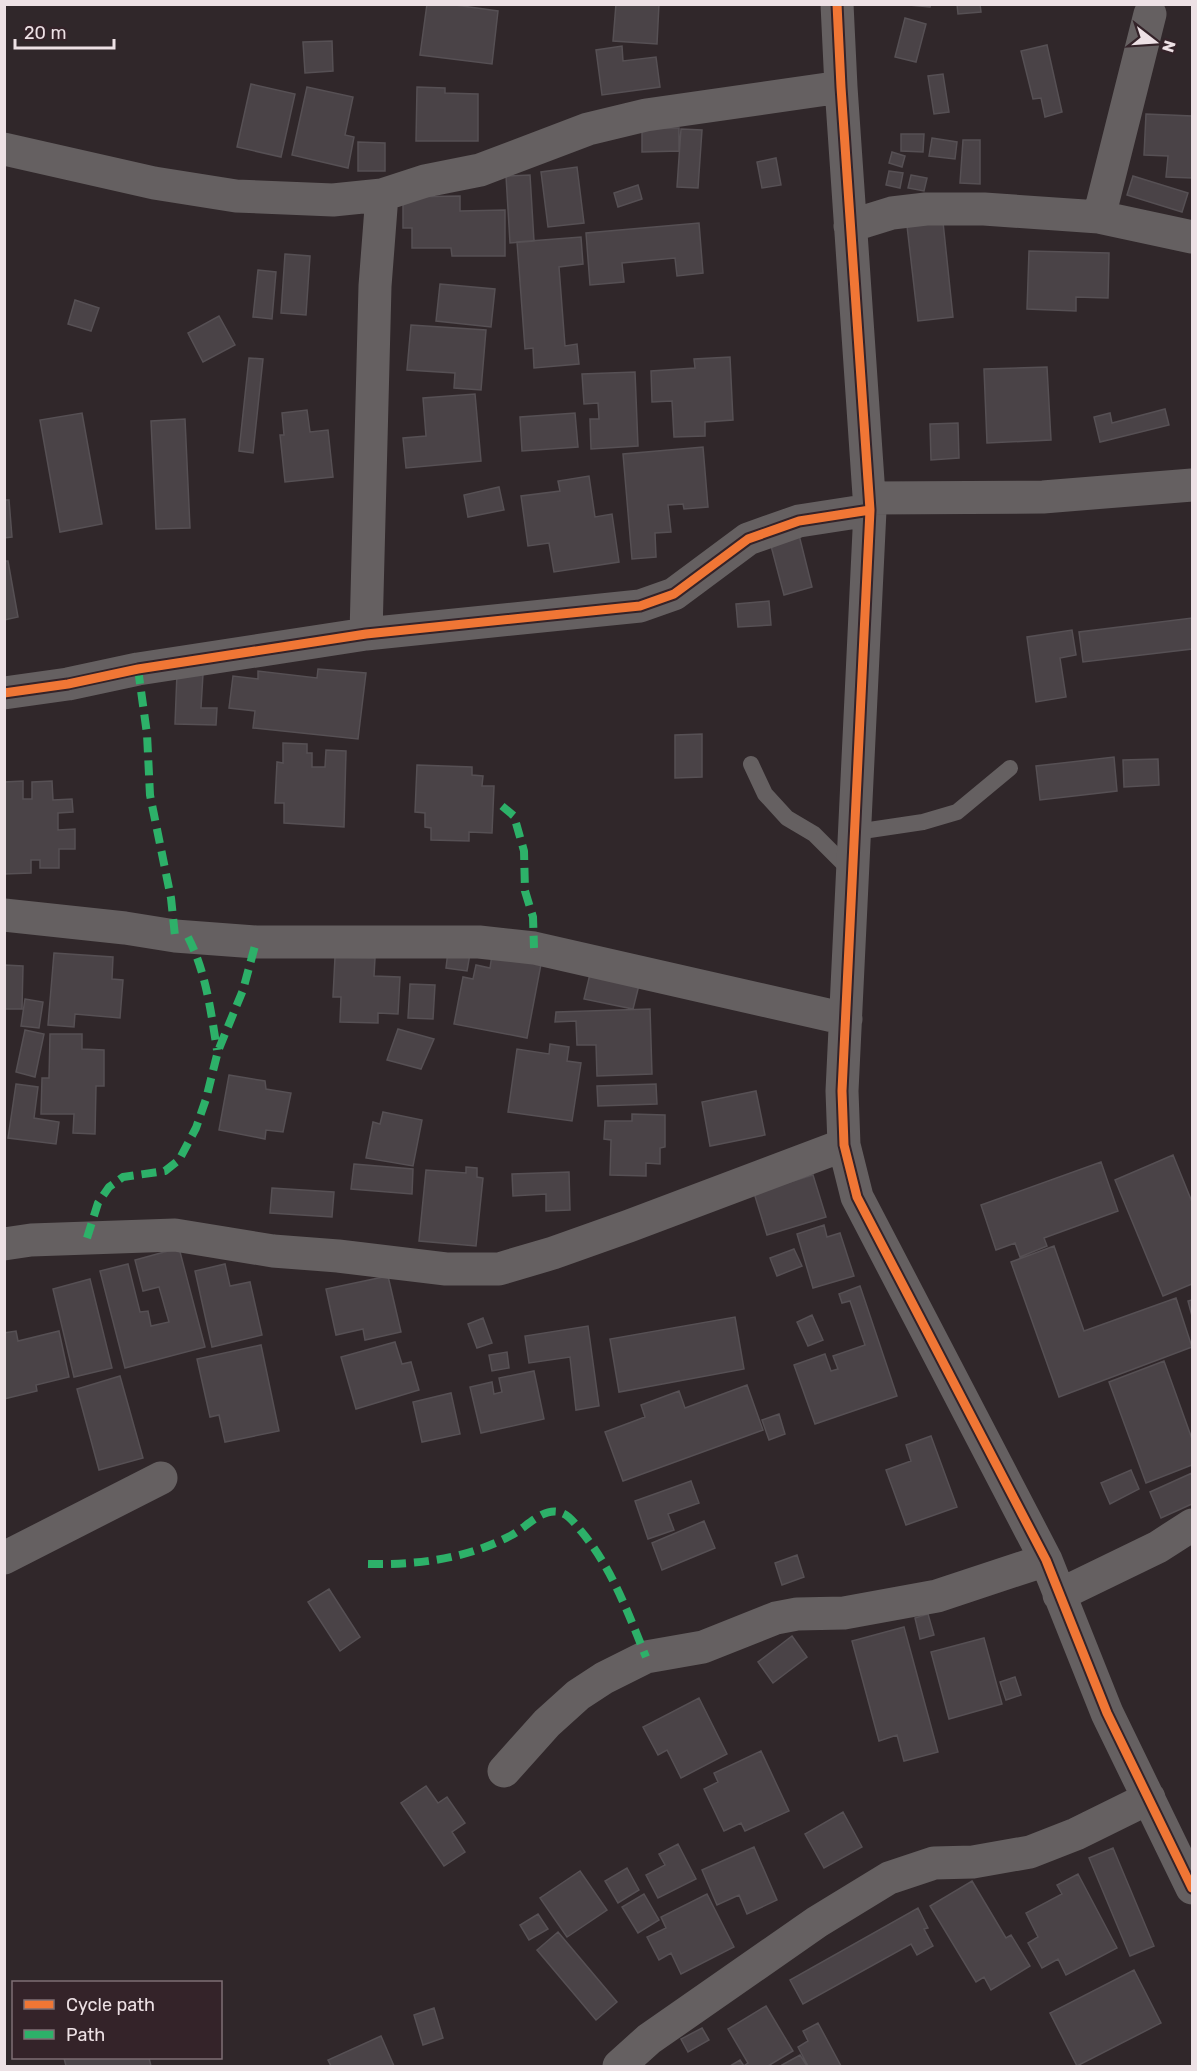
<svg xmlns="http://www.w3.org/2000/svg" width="1197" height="2071" font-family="Rubik,sans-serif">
<rect width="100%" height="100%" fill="#30272a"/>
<path fill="#4a4347" stroke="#565054" stroke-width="1.5" d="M427,4h21l50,7 -6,53 -72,-9z
M616,4h43l-2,40 -44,-3z
M898,4h33l-1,3z
M957,4h23l1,8 -23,2z
M905,18l21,6 -10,38 -21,-5z
M332,41l1,30 -28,2 -2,-31z
M1047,45l15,67 -17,5 -4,-19 -8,1 -12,-48z
M622,46l1,15 33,-4 4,30 -58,8 -6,-45z
M943,74l6,38 -15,2 -6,-38z
M251,84l44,10 -14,63 -44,-10z
M307,87l46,10 -8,38 9,2 -6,31 -56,-13z
M417,87l28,1v5l33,1v47h-62z
M1146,114l46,2v62l-26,-1 2,-21 -24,-1z
M642,128h37v23l-37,1z
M681,129l21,1 -4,58 -21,-1z
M901,134h23l-1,18 -22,-1z
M932,138l25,4 -2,17 -26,-3z
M963,140h17v44l-20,-1z
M358,142l27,1v28h-27z
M892,152l13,4 -3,11 -13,-4z
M776,158l5,27 -19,3 -5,-26z
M577,167l7,56 -36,4 -7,-55z
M889,171l14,2 -3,15 -14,-3z
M530,175l4,66 -24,2 -4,-67z
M911,175l16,3 -3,13 -16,-3z
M1133,176l55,17 -6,19 -55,-17z
M638,185l4,14 -24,8 -4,-14z
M460,196v15l45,-1v46h-53l-1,-8h-39v-20h-9v-31z
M943,222l10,95 -35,4 -11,-95z
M699,223l4,50 -26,3 -2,-18 -53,5 2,19 -34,3 -4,-52z
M581,237l2,27 -24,3 6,79 12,-2 2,20 -45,4 -1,-20 -8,1 -8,-107z
M1029,251l80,2 -1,45 -32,-1v14l-49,-2z
M285,254l25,2 -4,59 -25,-2z
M258,270l18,2 -4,47 -19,-2z
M440,284l55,5 -4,38 -55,-6z
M75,300l24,8 -8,23 -23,-7z
M219,316l16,29 -32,17 -15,-29z
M411,325l75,5 -5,60 -27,-2 1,-15 -48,-3z
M730,357l3,63 -28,2v14l-31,1 -2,-36 -20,1 -1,-31 44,-3 -1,-9z
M249,358l14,1 -10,94 -14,-2z
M1047,367l4,73 -64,3 -3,-74z
M635,372l3,74 -47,3 -1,-30h9l-1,-16 -14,1 -2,-30z
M475,394l6,67 -75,7 -3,-30 23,-2 -3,-38z
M1165,409l4,16 -69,17 -6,-25 16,-4 2,10z
M307,410l3,22 18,-2 5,47 -48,5 -5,-47h4l-2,-22z
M82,413l20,111 -42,8 -20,-112z
M575,413l3,34 -56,4 -2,-34z
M185,419l5,109 -34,1 -5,-108z
M958,423l1,35 -28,2 -1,-36z
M703,447l5,60 -24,2 -1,-5 -15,1 3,27 -16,1 1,24 -24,2 -9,-105z
M589,476l6,41 17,-3 7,48 -65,10 -5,-29 -21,3 -7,-50 39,-5 -2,-10z
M499,487l5,23 -36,7 -4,-22z
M4,500h5l3,37 -8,1z
M799,535l13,52 -28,8 -14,-53z
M4,561h4l10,56 -14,3z
M769,601l2,24 -33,2 -2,-23z
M1192,618v31l-109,13 -4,-30z
M1072,630l4,25 -16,3 6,39 -30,5 -9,-65z
M318,669l48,4 -8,66 -105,-11 2,-17 -26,-3 4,-32 25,3v-8l59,7z
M177,673l26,1 -2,34h16l-1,17 -41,-1z
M702,734v43l-27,1v-43z
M283,743l24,1v9h5v14h13l1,-17 20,1 -2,76 -60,-4v-20h-9l2,-41 6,1z
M1114,757l3,34 -77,9 -4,-34z
M1158,759l1,26 -35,2 -1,-27z
M417,765l55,2v8l11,1 -1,10h12l-2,47 -23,-1v9l-38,-1v-12l-6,-1v-14l-10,-1z
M23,781v18h9v-17l20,-1 1,19 19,-1 1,13 -15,1v17l17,-1v20h-16v19h-19v-8h-9v13l-27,1v-92z
M448,951l22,3 -3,17 -21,-3z
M54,953l59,4 -1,22 11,1 -3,38 -45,-4 -1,13 -26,-2z
M492,955l49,9 -14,74 -73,-14 9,-47 10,2 3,-14 14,3z
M335,957l40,1 -1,18 26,1 -2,37 -20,-1v10l-38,-1 1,-25h-8z
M4,965l19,1 -1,43h-18z
M590,974l49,11 -6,24 -49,-10z
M410,984l25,1 -2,34 -25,-1z
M25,999l18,3 -4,26 -18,-2z
M650,1009l2,65 -55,2 -1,-31h-19l-1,-24 -21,1 1,-10z
M398,1029l36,10 -13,30 -34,-9z
M25,1030l19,4 -9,43 -19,-5z
M50,1034h32v15l22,1v36h-8l-1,48 -22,-1 1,-19h-33l1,-36h7z
M550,1044l19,3 -2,14 14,2 -9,58 -64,-9 9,-63 32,5z
M229,1075l36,6 1,8 25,4 -8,39 -17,-2 -1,9 -46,-9z
M16,1084l22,3 -4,31 25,4 -3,22 -48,-6z
M656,1084l1,20 -59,2 -1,-20z
M756,1091l9,44 -55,11 -8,-44z
M383,1112l39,8 -9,46 -47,-8 7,-36 7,2z
M632,1114l33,1v32l-5,1v16l-14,-1v13l-36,-1 1,-35 -7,-1 1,-18h27z
M1173,1155l19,47v82l-29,12 -48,-116z
M1101,1162l17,49 -74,27 3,8 -27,11 -5,-14 -19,7 -15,-45z
M354,1164l59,5 -1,25 -61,-5z
M466,1167l11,1v9l6,1 -7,68 -57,-5 7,-71 40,3z
M569,1172l1,38 -24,1v-17l-33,2 -1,-22z
M813,1175l13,42 -59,18 -13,-42z
M272,1188l62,4 -2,25 -62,-4z
M824,1225l3,12 13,-4 14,43 -41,12 -16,-54z
M1054,1246l30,85 92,-33 16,49 -133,50 -48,-135z
M179,1248l26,99 -80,21 -25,-97 28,-7 12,48 8,-1 3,15 18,-4 -10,-35 -16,4 -8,-31z
M794,1249l8,17 -25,10 -7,-18z
M225,1264l5,22 20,-4 12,53 -50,12 -17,-76z
M388,1276l13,56 -36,8 -2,-11 -27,6 -10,-46z
M90,1279l22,89 -38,9 -21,-88z
M860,1286l37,110 -82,28 -21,-59 31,-11 6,17 7,-2 -5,-13 32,-11 -15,-44 -8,2 -3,-9z
M1192,1300v16l-4,-15z
M812,1315l11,25 -15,6 -11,-24z
M735,1317l9,52 -125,23 -9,-53z
M483,1318l9,25 -15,5 -9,-24z
M588,1326l11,80 -23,4 -6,-53 -41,6 -4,-27z
M16,1331l2,10 41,-10 10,46 -33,8 1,6 -33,8v-66z
M395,1342l7,22 9,-2 8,28 -63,19 -15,-52z
M261,1345l18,86 -54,11 -6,-27 -9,2 -13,-58z
M507,1352l2,16 -17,3 -3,-16z
M1164,1361l28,78v26l-46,18 -37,-101z
M534,1371l10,48 -63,14 -11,-46 22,-5 2,12 8,-2 -3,-14z
M120,1376l23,82 -44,12 -22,-81z
M747,1385l16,45 -140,51 -18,-49 40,-15 -4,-12 38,-14 6,17z
M451,1393l9,41 -38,8 -9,-40z
M779,1414l6,20 -16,6 -7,-20z
M931,1436l26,71 -51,18 -20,-55 25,-9 -5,-16z
M1131,1470l8,19 -29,15 -9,-21z
M1192,1473v31l-31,14 -11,-26z
M691,1481l8,22 -31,11 6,16 -26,9 -13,-38z
M704,1521l11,27 -53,22 -10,-27z
M797,1555l7,22 -22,8 -7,-22z
M329,1589l31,48 -20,14 -32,-49z
M928,1614l6,21 -14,4 -5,-21z
M904,1627l34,125 -34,9 -7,-26 -18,6 -27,-100z
M792,1636l15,21 -34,26 -15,-21z
M984,1638l18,66 -53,15 -18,-67z
M1015,1677l6,18 -15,5 -6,-18z
M699,1698l28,56 -46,24 -14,-28 -9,5 -15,-28z
M761,1751l28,60 -44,20 -4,-8 -17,8 -20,-42 14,-7 -4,-9z
M426,1786l12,17 9,-6 18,26 -13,9 13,20 -21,14 -43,-63z
M843,1812l19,35 -38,21 -19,-34z
M678,1844l18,35 -38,19 -12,-23 19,-10 -6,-11z
M754,1847l23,53 -30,14 -8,-19 -22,10 -15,-35z
M1113,1848l41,98 -24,10 -41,-98z
M627,1868l12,22 -21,13 -13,-22z
M580,1871l27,39 -40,27 -27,-39z
M1078,1874l39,74 -51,27 -8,-16 -16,9 -14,-25 10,-6 -12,-24 36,-19 -5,-9z
M972,1881l34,57 5,-3 19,31 -39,24 -7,-13 -8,5 -46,-76z
M644,1894l15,26 -21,13 -16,-26z
M707,1894l27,53 -53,27 -10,-21 -12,7 -12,-23 19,-9 -5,-11z
M918,1908l10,20 -4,1 9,17 -16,9 -6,-11 -108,60 -13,-24z
M538,1914l10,15 -19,11 -9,-15z
M558,1932l59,70 -21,18 -59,-70z
M1134,1970l27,53 -84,43 -27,-53z
M766,2006l27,45 -25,15h-22l-1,-1 3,-2 -20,-34z
M434,2008l9,30 -20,7 -9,-30z
M818,2023l23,43h-33l-10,-19 10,-6 -5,-10z
M702,2028l7,12 -21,12 -7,-13z
M381,2036l13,30h-63l-3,-6z
M800,2055l7,11h-24l-1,-1z
M64,2058h85l2,8h-85z
M740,2060l4,6h-14z"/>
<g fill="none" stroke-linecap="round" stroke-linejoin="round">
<path stroke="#656061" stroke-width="16" d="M751,764l14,30 22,24 27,16 37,37
M856,832l67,-10 34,-10 53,-44"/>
<path stroke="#656061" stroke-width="33" d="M837,4l4,83 29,423 -28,581 2,54 13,52 189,363 61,153 85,175
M4,149l150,34 82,13 97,4 49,-5 43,-14 55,-11 108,-41 58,-14 195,-28
M1099,217l51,-203
M850,226l42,-13 34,-4h58l115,8 93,20
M870,498l173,-1 149,-12
M366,634l9,-348 7,-91
M4,693l64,-9 70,-15 228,-35 274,-28 34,-12 74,-55 51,-18 71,-11
M4,915l121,13 50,8 81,6h223l55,6 312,71
M4,1244l27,-4 144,-5 98,16 65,5 108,13h53l54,-16 76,-27 215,-81
M4,1558l157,-80
M1059,1595l99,-48 34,-22
M504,1771l43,-48 31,-28 26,-17 42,-21 57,-10 73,-29 21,-4 47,-1 93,-17 109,-36
M619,2066l30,-27 168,-117 72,-44 45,-15 39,-1 57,-10 46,-18 73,-36"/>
<path stroke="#2db169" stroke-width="8" stroke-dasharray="15 8" stroke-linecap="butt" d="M138,669l9,65 3,61 21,103 4,38
M502,806l12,10 10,35 1,40 8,26 1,31
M188,937c18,35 23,75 29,113
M87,1238l11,-35 11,-16 14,-10 42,-6 14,-11 17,-32 10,-29 12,-48 25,-61 13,-48
M368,1564c49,1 98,-5 142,-28 15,-7 34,-31 52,-23 8,3 14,12 19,18 31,37 47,82 65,126"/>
<defs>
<path id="cycleway" d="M837,4l4,83 29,423 -28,581 2,54 13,52 189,363 61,153 85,175
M4,693l64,-9 70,-15 228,-35 274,-28 34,-12 74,-55 51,-18 71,-11"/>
</defs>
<use href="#cycleway" stroke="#342329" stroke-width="13"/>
<use href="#cycleway" stroke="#f07635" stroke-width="9"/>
</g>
<rect width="1197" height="2071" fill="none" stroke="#ede1e5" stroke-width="12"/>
<rect x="12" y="1981" width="210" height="78" fill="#342329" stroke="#7e6f74" stroke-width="1.5"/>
<rect x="24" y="2000" width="30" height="9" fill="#f07635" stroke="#7e6f74" stroke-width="1.5"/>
<text x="66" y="2011" font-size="18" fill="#ede1e5">Cycle path</text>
<rect x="24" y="2030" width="30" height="9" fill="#2db169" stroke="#7e6f74" stroke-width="1.5"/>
<text x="66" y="2041" font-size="18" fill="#ede1e5">Path</text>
<g transform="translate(1155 42) rotate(107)" stroke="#342329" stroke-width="4.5" paint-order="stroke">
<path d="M0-4.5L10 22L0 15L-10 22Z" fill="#ede1e5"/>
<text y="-9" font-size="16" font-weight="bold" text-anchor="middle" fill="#ede1e5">N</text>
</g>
<path d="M15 39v9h99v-9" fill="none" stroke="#ede1e5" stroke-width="3"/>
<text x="24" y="39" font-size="18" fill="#ede1e5" stroke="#342329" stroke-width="4.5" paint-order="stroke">20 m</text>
</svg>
